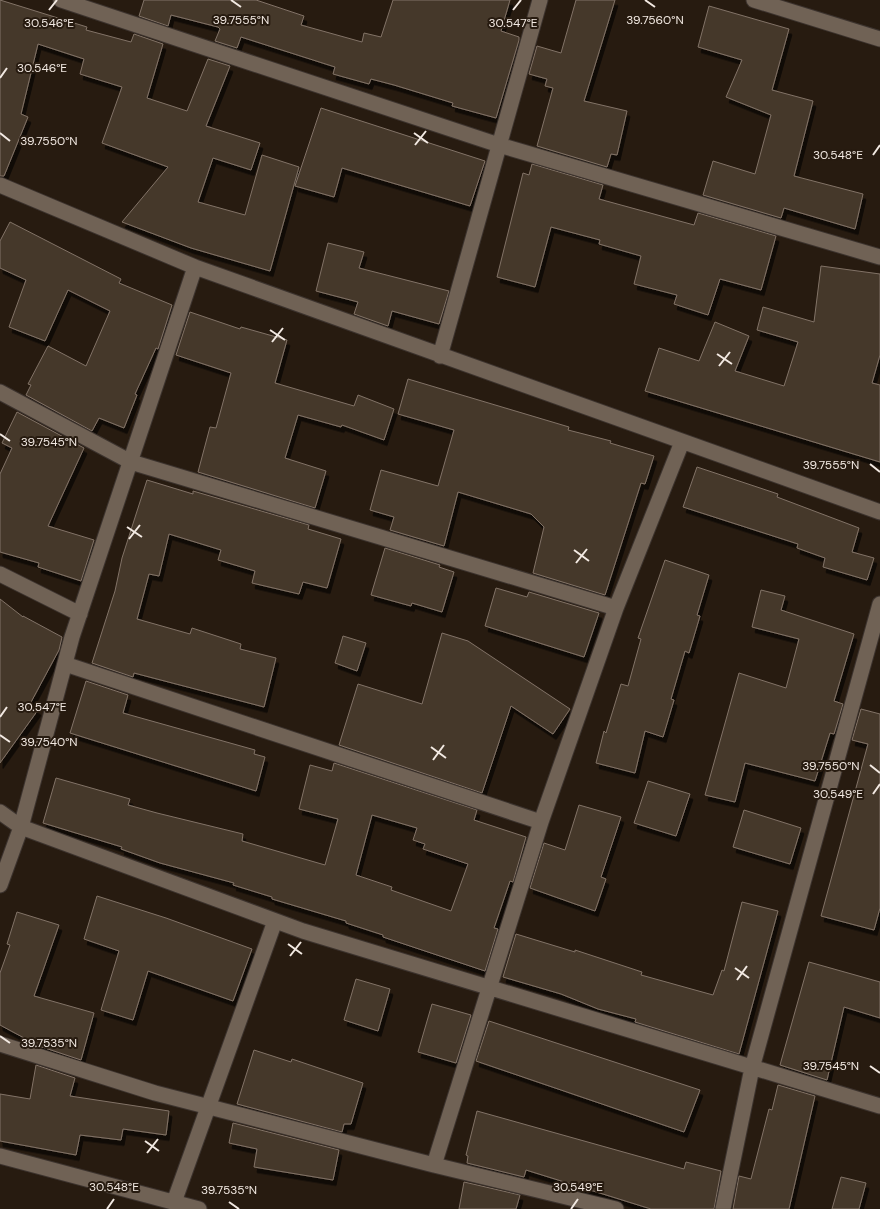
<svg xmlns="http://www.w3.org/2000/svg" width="880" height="1209" font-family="'DM Sans',sans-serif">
<defs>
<filter id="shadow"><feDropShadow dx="3" dy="5.5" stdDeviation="0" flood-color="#0009"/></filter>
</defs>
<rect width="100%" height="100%" fill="#271b10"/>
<path fill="#44372c" stroke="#827366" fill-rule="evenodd" filter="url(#shadow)" d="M0,0l87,27 -1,3 45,12 3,-8 29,10 -16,54 40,13 21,-52 22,7 -24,60 54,17 -9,27 -38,-12 -15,44 47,13 17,-60 37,12 -29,104 -79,-23 -69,-26 46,-55 -66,-24 20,-56 -42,-13 4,-15 -46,-15 -17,70 7,3 -24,59h-4z
M144,0h112l48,16 -3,9 61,17 2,-9 17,4 12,-37h117l-9,31 18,6v3l-23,78 -44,-12 1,-3 -59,-18 -23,-6 -2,5 -36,-10 2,-7 -94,-30 -4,11 -22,-7 5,-12 -2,-2 -47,-12 -3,11 -29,-10z
M576,0h39l-31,101 43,10 -10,44 -6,-1 -4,13 -70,-21 16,-58 -8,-2 2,-7 -18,-5 8,-28 24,7z
M709,6l80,23 -17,61 41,11 -19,75 69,18 -8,35 -71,-21 -3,10 -78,-23 10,-34 42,13 16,-59 -45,-18 16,-37 -44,-13z
M321,108l164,53 -15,45 -128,-38 -8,29 -39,-11z
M532,164l71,21 -4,14 95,26 4,-12 78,23 -15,54 -41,-11 -12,36 -34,-11 3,-9 -43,-11 7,-28 -42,-12 1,-4 -49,-13 -16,60 -38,-10 26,-104 6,2z
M10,222l111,57 -2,4 53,22 -14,44 -2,-1 -21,46 2,1 -13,33 -25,-10 -7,13 -66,-36 5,-10 -3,-1 20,-38 38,20 24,-55 -42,-21 -23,51 -36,-14 17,-47 -26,-12v-27z
M328,243l36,9 -5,16 90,23 -10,33 -47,-13 -4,15 -34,-12 4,-12 -42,-11z
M821,266l59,8v81l-8,28 8,2v77l-235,-71 14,-43 40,13 16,-39 34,14 -14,35 49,15 14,-44 -41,-12 6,-23 51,15z
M190,312l50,17 1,-2 46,13 -12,43 79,23 4,-11 36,14 -10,31 -42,-15 -1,2 -43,-12 -13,43 41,13 -11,37 -117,-36 12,-45 6,1 15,-55 -55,-18z
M408,379l161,48 -1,3 43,11 -1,2 44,13 -9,28 -4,-1 -36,112 -72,-22 11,-46 -13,-13 -73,-22 -14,54 -54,-16 4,-13 -24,-7 11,-40 57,16 16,-56 -56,-16z
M17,412l67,36 -36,78 46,14 -13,41 -43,-14 1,-4 -39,-11v-78l12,-26 -10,-5z
M697,467l81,27 -1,3 82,31 -7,24 22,6 -7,22 -44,-13 2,-9 -28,-10 1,-4 -115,-37z
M147,480l46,14v-3l116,34 -1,4 33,10 -14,49 -24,-6 -4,12 -47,-11 3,-12 -37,-11 3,-10 -52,-16 -10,42 -10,-2 -12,45 53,15 2,-6 49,16 -1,5 36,9 -12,49 -130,-34 -1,4 -41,-14 23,-72 7,-33z
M385,548l55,17 -1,2 15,5 -12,40 -30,-9 -1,3 -40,-11z
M665,560l44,15 -12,40 3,1 -11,37 -4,-2 -14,48 3,1 -11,37 -18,-6 -10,42 -39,-10 8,-32 2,2 15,-49 7,2 13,-47 -3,-1z
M496,588l31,9 2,-5 70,21 -15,44 -99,-31z
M761,590l24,6 -4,14 73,24 -20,67 9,3 -9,30 -4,-1 -15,48 -70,-18 -10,39 -30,-7 34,-122 47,15 13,-49 -47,-12z
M0,599l23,18v-1l39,21 -3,13 -29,54 8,6 -38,53z
M442,633l26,8 102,68 -17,25 -42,-28 -29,87 -143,-48 19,-61 64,20z
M343,636l23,7 -9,28 -22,-8z
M86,681l42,14 -5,18 132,37 -1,4 11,3 -9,34 -186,-58z
M861,709l19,5v194l-6,22 -53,-14 47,-172 -16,-4z
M334,763l143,47 -3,10 52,17 -13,45 -3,-1 -16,47 4,1 -13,42 -102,-34v-2l-37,-12v-2l-74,-22v-2l-39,-12 1,-2 -74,-20 -39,-14 1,-2 -79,-24 13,-45 74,21 -2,6 29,8 86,21 -1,7 83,24 13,-46 -39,-10 11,-44 22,6zM372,815l45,13 -4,12 12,4 -2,5 45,15 -17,47 -60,-21 1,-3 -36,-12z
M648,781l42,13 -14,42 -42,-13z
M579,805l42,12 -20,60 5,2 -11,32 -65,-23 14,-45 21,7z
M744,810l57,18 -11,36 -57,-17z
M97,896l69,22 86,31 -19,52 -85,-30 -15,49 -32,-10 18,-59 -35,-12z
M742,902l36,9 -39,143 -104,-32 1,-3 -38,-10 -37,-15 -58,-17 13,-43 59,18v-2l67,22 -1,3 72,20 9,-25 2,1z
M17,912l42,13 -25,71 60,17 -13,47 -42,-14 -39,-21v-52l10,-28 -3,-1z
M809,962l71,20v36l-36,-11 -17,73 -47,-15z
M356,979l34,10 -12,42 -34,-11z
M432,1004l39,11 -15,48 -38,-11z
M489,1021l211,69 -16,42 -208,-71z
M254,1050l37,12 1,-3 71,24 -12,41h-7l-2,8 -105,-28z
M36,1065l39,13 -5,18 99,15 -3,24 -43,-6 -2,11 -41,-5 -4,20 -76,-14v-47l30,5z
M778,1085l37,11 -26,113h-56l6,-33 12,3 18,-70 3,1z
M477,1111l207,58 2,-7 35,9 -7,38h-63l-125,-39 -2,7 -57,-14 1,-7 -2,-1z
M233,1123l106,27 -6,30 -79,-13 3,-18 -28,-6z
M841,1177l25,6 -7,26h-27z
M464,1182l56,13 -4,14h-57z"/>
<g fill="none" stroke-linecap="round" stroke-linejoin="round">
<defs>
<path id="minor" d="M61,0l438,145 381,112
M754,0l126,39
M0,185l195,82 685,245
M440,356l100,-356
M0,392l131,70 485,146 -75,214 -107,343 182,44
M0,574l80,40
M616,608l66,-166
M65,664l476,158
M0,812l21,15 282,104 577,175
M0,885l21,-58 51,-190 123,-370
M0,1044l155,49 279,72
M0,1156l199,53
M174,1202l101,-281
M723,1209l29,-141 128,-464"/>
</defs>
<use href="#minor" stroke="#3c332e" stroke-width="17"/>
<use href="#minor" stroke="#706255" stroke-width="15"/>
</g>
<path fill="none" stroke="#f2e9e2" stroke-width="2" d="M231,0l10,7M645,0l10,7M49,10l8,-10M513,10l8,-10M0,78l7,-10M0,133l10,8M414,133l14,10M415,145l11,-14M873,155l7,-10M270,330l15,10M272,342l11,-14M717,354l15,10M719,366l11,-14M0,434l10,7M870,464l10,8M127,527l15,10M129,539l11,-14M574,550l15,11M576,563l11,-14M0,717l7,-10M0,735l10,7M431,747l15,11M433,760l11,-15M870,765l10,8M873,794l7,-10M288,944l14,10M290,956l11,-14M735,968l14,10M737,980l10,-14M0,1036l10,7M870,1066l10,7M145,1141l14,10M147,1153l11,-14M229,1202l10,7M107,1209l7,-10M571,1209l7,-10"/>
<g font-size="12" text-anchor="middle" fill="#f2e9e2" stroke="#271b10" stroke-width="4" stroke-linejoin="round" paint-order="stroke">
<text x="241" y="24">39.7555°N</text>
<text x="655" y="24">39.7560°N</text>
<text x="49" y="27">30.546°E</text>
<text x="513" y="27">30.547°E</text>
<text x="42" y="72">30.546°E</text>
<text x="49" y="145">39.7550°N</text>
<text x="838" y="159">30.548°E</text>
<text x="49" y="446">39.7545°N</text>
<text x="831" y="469">39.7555°N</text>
<text x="42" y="711">30.547°E</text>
<text x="49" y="746">39.7540°N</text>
<text x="831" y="770">39.7550°N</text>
<text x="838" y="798">30.549°E</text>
<text x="49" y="1047">39.7535°N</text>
<text x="831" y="1070">39.7545°N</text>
<text x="114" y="1191">30.548°E</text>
<text x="578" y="1191">30.549°E</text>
<text x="229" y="1194">39.7535°N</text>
</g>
</svg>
